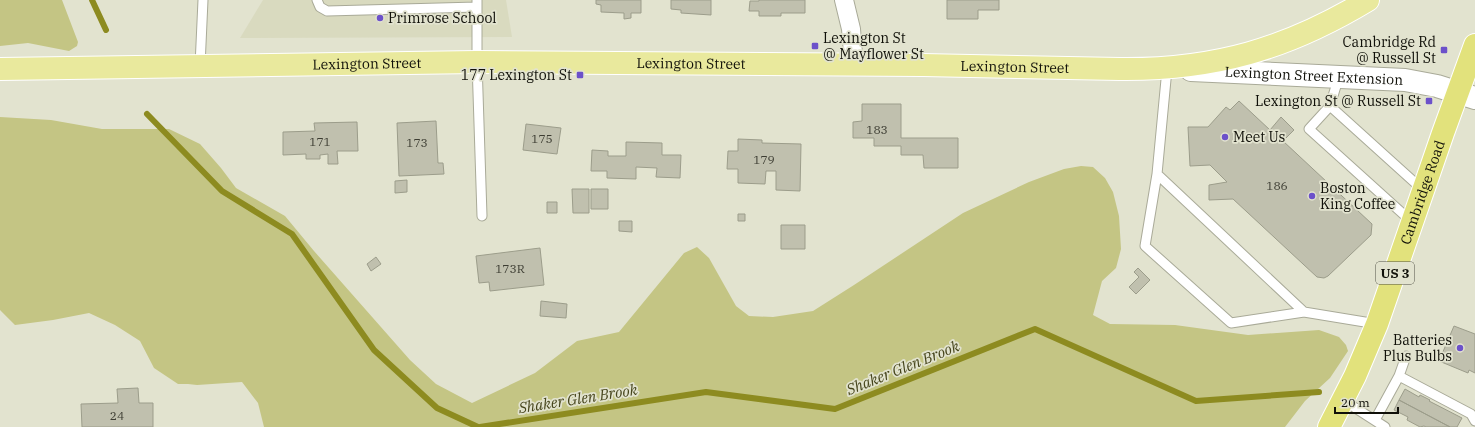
<svg xmlns="http://www.w3.org/2000/svg" width="1475" height="427" font-family="'IBM Plex Serif',serif">
<rect width="100%" height="100%" fill="#e2e3cf"/>
<path fill="#d9dabf" d="M263,0h243l6,37 -272,1z"/>
<path fill="#c4c584" d="M0,0h62l16,42 -1,4 -8,5 -41,-8 -28,3z
M0,117l51,3 51,9h67l31,15 21,24 15,20 49,28 29,35 96,109 26,24 36,19 63,-30 42,-32 42,-9 65,-79 13,-6 12,11 27,48 13,10 24,1 40,-6 41,-26 109,-72 66,-31 35,-13 17,-3 12,1 12,11 8,14 6,24 2,33 -5,19 -14,13 -9,34 17,9 65,1 73,10 71,-5 20,7 7,8 2,6 -18,27 -25,23 -20,26h-1021l-6,-24 -16,-21 -45,3 -9,-1h-10l-24,-16 -14,-27 -25,-16 -26,-12 -36,7 -38,5 -15,-15z"/>
<g fill="none" stroke-linecap="round" stroke-linejoin="round">
<path stroke="#8d8b20" stroke-width="6" d="M92,0l14,30
M147,114l75,77 70,43 82,116 63,58 41,19
M480,427l226,-35 129,17 200,-80 161,72 123,-9"/>
</g>
<path fill="#c0c0ae" stroke="#9c9d8b" d="M596,0h45v13h-10v5l-7,1v-6l-23,-1v-7l-5,-1z
M671,0h40v15l-30,-2v-3l-10,-1z
M759,0h46v13h-24v3h-22v-5h-10l1,-10h9z
M947,0h52v10h-21v9h-31z
M1239,101l31,29 11,-13 13,13 -11,11 89,83 -1,11 -43,41 -4,2 -7,-1 -84,-78 -24,1v-15l18,-3 -17,-17 -20,1 -2,-39h20l18,-20 4,3z
M862,104h39v34h57v30h-34l-1,-13h-22v-9h-27v-8h-21v-16l9,-1z
M436,121l2,42h5l1,11 -45,2 -2,-53z
M357,122l1,29h-21l1,13h-10v-10l-8,1v4h-14v-5l-23,1v-23l32,-1 -1,-8z
M526,124l35,4 -4,26 -34,-4z
M738,139l24,1v3l39,1 -1,47 -24,-1v-19h-10l-1,13 -27,-1v-14h-11l1,-18h10z
M626,142l36,1v12h19l-1,23 -24,-1 1,-9 -21,-1v12l-29,-1v-7h-16l1,-21 16,1v5h18z
M407,180v12l-12,1v-12z
M572,189h17v24h-16z
M591,189h17v20h-17z
M547,202h10v11h-10z
M738,214h7v7h-7z
M619,221h13v11l-13,-1z
M781,225h24v24h-24z
M540,248l4,37 -54,6 -1,-9 -10,1 -3,-27z
M376,257l5,7 -10,7 -4,-7z
M1138,268l12,12 -14,14 -7,-7 10,-10 -5,-5z
M541,301l26,3 -1,14 -26,-2z
M1454,326l21,8v39l-6,-3 -1,3 -29,-12z
M138,388l1,15h14v24h-71l-1,-23 37,-1 -1,-14z
M1405,389l14,8 1,-2 10,5 -1,1 33,17 -5,9h-7l-51,-27z
M1399,400l51,27h-24l-2,-1 -4,1 -13,-7 1,-3 -14,-7z"/>
<g fill="none" stroke-linecap="round" stroke-linejoin="round">
<defs>
<path id="service" d="M317,0l3,7 7,4 150,-4
M477,0v62l5,154
M200,66l3,-66
M1167,69l-10,105 147,138 73,12
M1339,76l-9,30 93,84
M1330,106l-21,23 103,93
M1157,174l-12,72 86,77 73,-11
M1399,376l72,38 4,7
M1343,400l42,27
M1375,420l24,-44 7,-20"/>
<path id="minor" d="M844,0l7,29 3,36"/>
<g id="tertiary">
<path id="s1" d="M1191,70l214,10 32,6 38,12"/>
</g>
<g id="primary">
<path id="s2" d="M0,69l477,-7 446,3 197,4c94,1 167,-20 248,-69"/>
</g>
<g id="trunk">
<path id="s3" d="M1329,427l26,-51 22,-52 66,-191 32,-88"/>
</g>
</defs>
<use href="#service" stroke="#a9aa98" stroke-width="11"/>
<use href="#minor" stroke="#a9aa98" stroke-width="20"/>
<use href="#tertiary" stroke="#a9aa98" stroke-width="24"/>
<use href="#primary" stroke="#fff" stroke-width="24"/>
<use href="#trunk" stroke="#fff" stroke-width="24"/>
<use href="#service" stroke="#fff" stroke-width="9"/>
<use href="#minor" stroke="#fff" stroke-width="18"/>
<use href="#tertiary" stroke="#fff" stroke-width="22"/>
<use href="#primary" stroke="#e9e99d" stroke-width="22"/>
<use href="#trunk" stroke="#e2e27c" stroke-width="22"/>
</g>
<g fill="#6c51ca" stroke="#e2e3cf" stroke-width="1.5">
<circle cx="380" cy="18" r="4"/>
<rect x="811" y="42" width="8" height="8" rx="2"/>
<rect x="1440" y="46" width="8" height="8" rx="2"/>
<rect x="576" y="71" width="8" height="8" rx="2"/>
<rect x="1425" y="97" width="8" height="8" rx="2"/>
<circle cx="1225" cy="137" r="4"/>
<circle cx="1312" cy="196" r="4"/>
<circle cx="1460" cy="348" r="4"/>
</g>
<g text-anchor="middle" stroke-width="3.5" stroke-linejoin="round" paint-order="stroke">
<g font-size="12" fill="#3c3c32">
<text x="877" y="134">183</text>
<text x="542" y="143">175</text>
<text x="320" y="146">171</text>
<text x="417" y="147">173</text>
<text x="764" y="164">179</text>
<text x="1277" y="190">186</text>
<text x="510" y="273">173R</text>
<text x="117" y="420">24</text>
</g>
<rect fill="#e2e3cf" stroke="#4f4f44" stroke-width="1" x="1376" y="262" width="38" height="22" rx="3"/>
<g font-size="13" font-weight="bold" fill="#101009">
<text x="1395" y="278">US 3</text>
</g>
<g font-size="14" fill="#101009" stroke="#e2e3cf" text-anchor="start">
<text x="388" y="23">Primrose School</text>
<text x="823" y="43">Lexington St<tspan x="823" dy="16">@ Mayflower St</tspan></text>
<text x="1436" y="47" text-anchor="end">Cambridge Rd<tspan x="1436" dy="16">@ Russell St</tspan></text>
<text x="572" y="80" text-anchor="end">177 Lexington St</text>
<text x="1421" y="106" text-anchor="end">Lexington St @ Russell St</text>
<text x="1233" y="142">Meet Us</text>
<text x="1320" y="193">Boston<tspan x="1320" dy="16">King Coffee</tspan></text>
<text x="1452" y="345" text-anchor="end">Batteries<tspan x="1452" dy="16">Plus Bulbs</tspan></text>
</g>
<g font-size="14" fill="#101009" stroke="#e2e3cf">
<text dy="5" stroke="none"><textPath href="#s2" startOffset="367">Lexington Street</textPath></text>
<text dy="5" stroke="none"><textPath href="#s2" startOffset="691">Lexington Street</textPath></text>
<text dy="5" stroke="none"><textPath href="#s2" startOffset="1015">Lexington Street</textPath></text>
<text dy="5" stroke="none"><textPath href="#s1" startOffset="123">Lexington Street Extension</textPath></text>
<text dy="5" stroke="none"><textPath href="#s3" startOffset="253">Cambridge Road</textPath></text>
</g>
<g font-size="15" font-style="italic" fill="#45441b" stroke="#e2e3cf">
<text transform="translate(903 368) rotate(-22)" y="5">Shaker Glen Brook</text>
<text transform="translate(578 399) rotate(-9)" y="5">Shaker Glen Brook</text>
</g>
</g>
<path d="M1335 407v6h63v-6" fill="none" stroke="#101009" stroke-width="2"/>
<text x="1341" y="407" font-size="12" fill="#101009" stroke="#e2e3cf" stroke-width="3" paint-order="stroke">20 m</text>
</svg>
